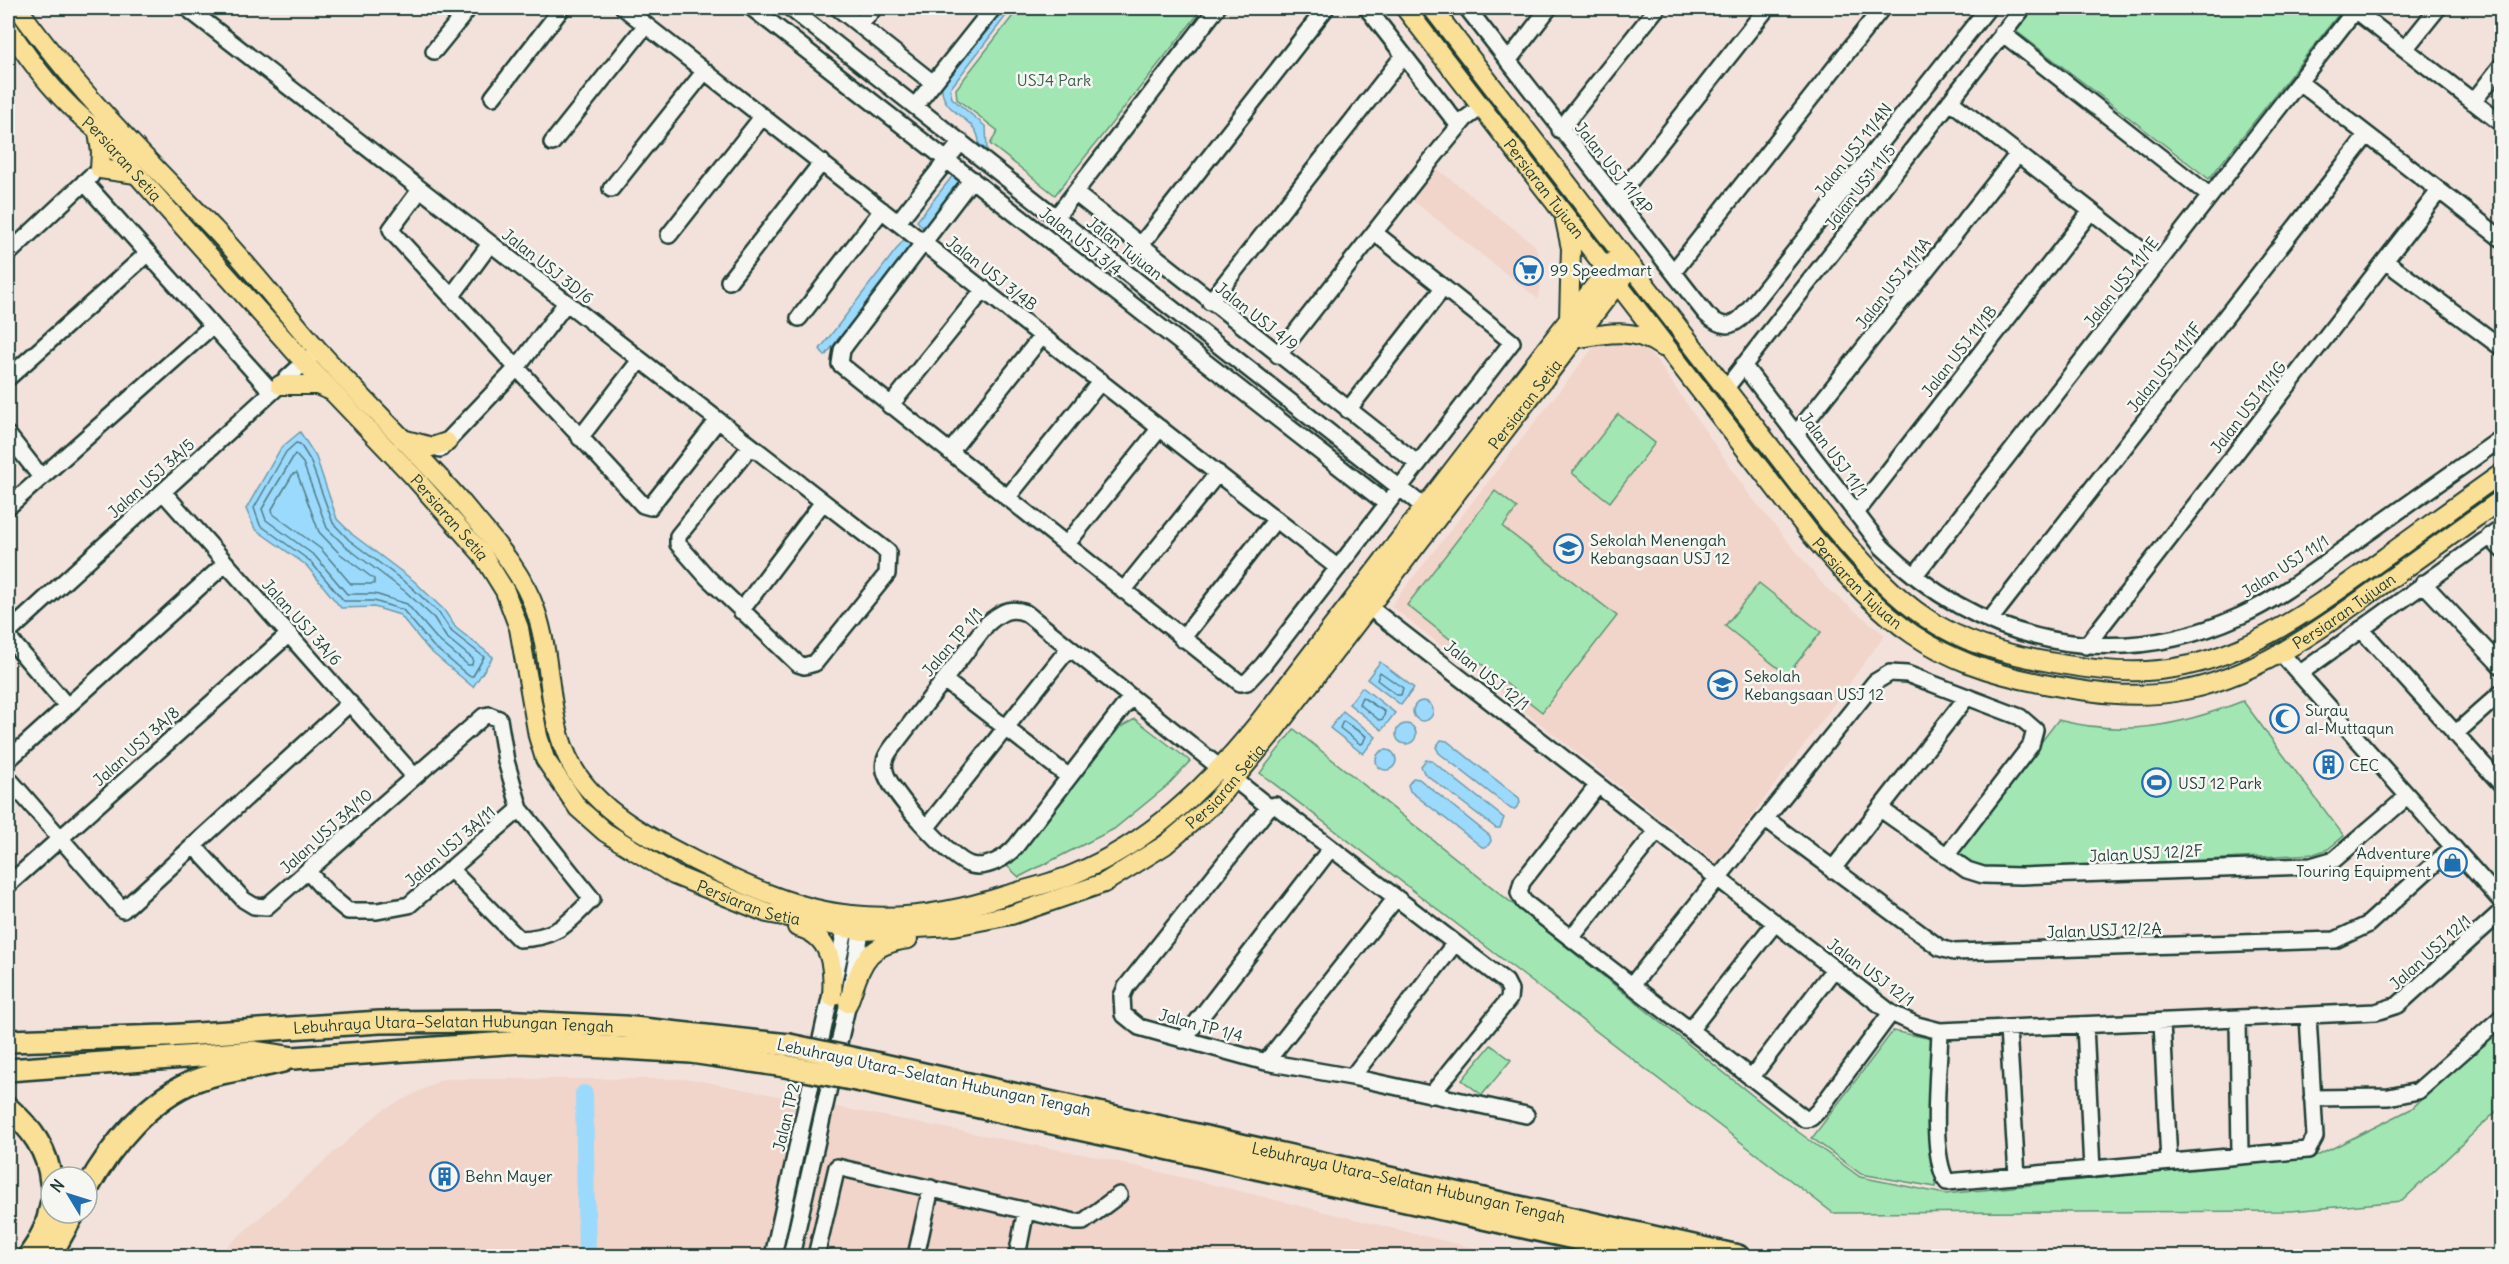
<svg xmlns="http://www.w3.org/2000/svg" width="2509" height="1264" font-family="Delius,sans-serif">
<rect width="100%" height="100%" fill="#f3e2db"/>
<filter id="ink" filterUnits="userSpaceOnUse"><feTurbulence type="fractalNoise" baseFrequency=".0167" numOctaves="2"/><feDisplacementMap in="SourceGraphic" scale="12" xChannelSelector="R" yChannelSelector="G"/><feConvolveMatrix kernelMatrix="1 2 1 2 8 2 1 2 1" color-interpolation-filters="sRGB"/></filter>
<g filter="url(#ink)">
<path fill="#f1d4ca" d="M1432,165l103,80 8,27 -5,27 -131,-103z
M1622,342l19,3 16,16 91,132 78,95 59,47 -168,228 -326,-257 202,-258 13,-5z
M443,1079h247l412,79 405,98h-1291l165,-145z"/>
<path fill="#a2e7b3" stroke="#609274" stroke-width="1.5" d="M1019,8h184l-148,187 -65,-51 8,-13 -41,-32 -1,-10z
M2034,8h305l3,2 -133,169 -193,-148z
M1618,414l37,29 -45,59 -38,-29z
M1495,491l22,17 -14,19 114,89 -75,96 -135,-107z
M1759,583l62,49 -34,43 -62,-49z
M2243,701l101,135 -16,13 -14,5 -309,17 -32,-5 -19,-10 104,-136c67,17 121,6 185,-19z
M1135,719l55,42 -23,25 -53,43 -95,48 -12,-11 112,-138z
M1294,729l503,402 63,46 85,17 374,-39 92,-46 90,-81v79l-99,94 -111,10 -458,2 -573,-440z
M1893,1031l39,8 4,148 -75,-13 -49,-36z
M1491,1045l20,15 -29,35 -20,-15z"/>
<path fill="#9cdafd" stroke="#6a9bad" stroke-width="1.5" d="M1001,8h11l-62,81 2,9 34,29 1,23 -8,-6c1,-27 -39,-29 -37,-58z
M954,174l9,5 -39,50 -7,-8z
M905,238l8,7 -88,111 -5,-7z
M300,432l16,25 21,62 16,16 61,46 30,29 12,18 37,29 -20,30 -44,-37 -29,-35 -26,-8 -33,1 -35,-43 -51,-36 -9,-20 35,-61z
M1380,662l34,26 -13,17 -34,-26z
M1362,687l33,26 -13,17 -33,-26z
M1413 711a10 10 0 1 1 20 0a10 10 0 1 1-20 0Z
M1343,711l33,26 -13,17 -33,-26z
M1396 734a10 10 0 1 1 20 0a10 10 0 1 1-20 0Z
M1441,740l6,1 72,57 1,5 -5,6h-4l-72,-56 -3,-6z
M1376 760a10 10 0 1 1 20 0a10 10 0 1 1-20 0Z
M1426,760l6,1 72,57 -4,10h-4l-72,-55 -3,-7z
M1413,778l6,1 71,57 1,5 -4,6h-5l-72,-56 -2,-6z"/>
<g fill="none" stroke-linecap="round" stroke-linejoin="round">
<path stroke="#517c84" stroke-width="1.5" d="M296,443l4,1 10,16 23,63 16,17 61,46 29,27 13,19 32,25 -11,19h-4l-36,-30 -30,-36 -29,-9h-30l-34,-40 -50,-36 -6,-17 32,-56z
M295,454l8,9 24,65 18,18 61,46 28,26 12,19 27,22 -1,6h-4l-30,-25 -31,-36 -32,-10h-28l-32,-38 -49,-36 -4,-11z
M297,473l22,59 20,21 35,26v5h-23l-30,-35 -48,-35 -1,-5 21,-35z
M1380,672l23,16 -2,7h-4l-20,-15z
M1362,697l23,15 -2,7 -4,1 -20,-16z
M1343,721l23,15 -3,7 -3,1 -20,-16z"/>
<path stroke="#9cdafd" stroke-width="18" d="M584,1094l3,162"/>
<defs>
<path id="minor" d="M187,8l701,544 -1,22 -72,89 -11,3 -6,-2 -91,-87 -29,-33v-8l73,-90
M624,8l714,560
M752,8l635,496
M790,8l643,506
M838,8l95,75
M1367,8l92,118
M1467,8l239,306c14,13 25,16 39,0l243,-306
M2352,8l150,116
M860,25l14,-17
M2002,33l208,163
M2405,49l33,-41
M434,51l35,-43
M1508,61l41,-53
M2299,82l203,157
M493,97l69,-89
M1950,101l208,162
M2473,102l29,-37
M915,106l78,-98
M1560,130l97,-122
M552,143l94,-118
M972,179l-125,164 -5,7 -2,14 400,319 7,-1 16,-17 249,-323 -137,-109
M84,182l188,210
M611,189l94,-118
M420,190l-29,39 2,4 250,272 7,2 68,-87
M1075,193l343,271
M1616,199l151,-191
M1056,217l161,-209
M898,222l63,-80
M669,235l94,-119
M1140,246l186,-238
M8,254l83,-78
M2385,261l117,87
M1674,271l208,-263
M729,281l93,-119
M451,297l39,-53
M1210,302l194,-247
M799,318l83,-108
M1278,355l154,-196 33,-40 15,-11
M1743,365l139,182c99,97 230,127 358,69 38,-17 72,-44 106,-68 52,-37 104,-73 156,-110
M8,378l140,-125
M1726,388l297,-380
M890,406l94,-117
M1348,410l95,-122
M1796,434l222,-280
M8,435l33,42
M580,438l60,-78
M440,449l76,-80 50,-66
M950,452l92,-116
M163,492l251,284
M1007,498l94,-117
M8,507l204,-181
M1856,513l235,-302
M2489,536l13,14
M1066,545l94,-117
M1915,575l440,-565
M2423,583l79,84
M1123,591l95,-118
M1369,607l522,406 26,12 23,6 436,-19 22,-7 104,-94
M741,611l82,-109
M1989,621l378,-486
M2361,629l141,156
M8,633l310,-283
M8,637l59,69
M1182,639l94,-120
M2086,646l353,-455
M2280,652l222,250
M2299,674l203,-146
M944,680l125,97
M1131,697l-115,149c-10,12 -29,23 -45,19 -20,-5 -82,-74 -86,-94 -2,-9 1,-15 6,-22l96,-125c13,-11 22,-18 39,-11l243,194 6,-2 231,177 4,8 -1,9 -78,96
M2455,734l47,-42
M8,760l218,-197
M8,778l115,132 227,-207
M1598,785l-76,97 -3,11 5,9 281,217 6,-1 8,-8 72,-97
M1269,807l-143,180 -4,9 1,18 16,13 127,35 86,15 174,38
M1882,810l85,60 16,5 38,1 290,-10 24,-7 73,-63
M1766,819l174,129 14,4 381,-12 32,-15 86,-78
M927,827l142,-179
M193,845l51,55 10,6 12,1 218,-191 5,-1 10,4 7,42 14,48 72,90c-25,25 -35,39 -73,40l-68,-69
M1832,870l135,-173
M308,872l22,24 18,15h29l32,-6 111,-96
M8,885l281,-251
M1571,938l86,-107
M1632,985l243,-303 15,-9 17,1 113,43 15,13 -4,15 -85,111
M2238,1019l2,135
M2162,1022l7,140
M2085,1025l7,145
M2008,1029l9,147
M1690,1030l85,-107
M1940,1031c-1,38 -11,122 7,151l361,-32 7,-13 -7,-121
M1183,1040l148,-192
M1266,1062l130,-164
M1352,1077l103,-134
M1751,1078l83,-109
M2312,1098l77,-1 29,-6 84,-74
M773,1256l75,-339
M791,1256l57,-253 15,-81
M816,1256l21,-89 238,55h8l36,-27
M916,1256l15,-68
M1017,1256l9,-46"/>
<g id="major">
<path d="M18,8c57,81 129,151 198,223 36,38 68,80 103,120 47,52 98,100 144,153 28,34 59,66 73,108 17,49 10,107 36,154 26,46 78,72 123,95 49,24 102,49 157,54 52,6 106,-4 155,-20 23,-7 46,-12 67,-21 75,-31 132,-86 182,-148l364,-473"/>
<path id="s1" d="M1405,8l408,529c73,86 117,125 231,147 43,8 88,15 131,8 79,-13 146,-63 208,-108 40,-28 79,-57 119,-85"/>
<path d="M1432,8l398,516c73,86 111,120 225,139 33,6 69,11 104,7 85,-8 157,-64 225,-112 39,-28 78,-57 118,-85"/>
<path id="s2" d="M8,28c26,39 52,73 89,102l208,233 108,113 69,78 23,37 14,37 19,108 7,23 33,49 27,24 69,43 93,38 95,18 92,-5 57,-11 93,-32 61,-38 48,-41 56,-67 362,-471"/>
<path d="M98,132l3,20 -1,17 36,5"/>
<path d="M1565,220l6,28 -2,71"/>
<path d="M1575,339c31,-6 60,-12 87,8"/>
<path d="M280,385h37l12,5"/>
<path d="M402,439l30,8 15,-5"/>
<path d="M797,927c35,8 37,40 35,70"/>
<path d="M848,1003c14,-37 15,-58 60,-64"/>
</g>
<g id="highway">
<path id="s3" d="M8,1041l158,-5 214,-14 119,-1 125,6 165,18"/>
<path id="s4" d="M870,1062l868,194"/>
<path d="M8,1070l245,-18 40,6 228,-16 170,10 94,14"/>
<path d="M866,1082l789,174"/>
<path d="M8,1108c23,20 40,42 43,74"/>
<path d="M87,1189c24,-44 63,-91 110,-109 28,-11 58,-11 86,-19"/>
<path d="M29,1256c12,-16 19,-31 22,-51"/>
<path d="M50,1256l24,-43"/>
</g>
</defs>
<use href="#minor" stroke="#1f3d34" stroke-width="20"/>
<use href="#major" stroke="#1f3d34" stroke-width="22"/>
<use href="#highway" stroke="#1f3d34" stroke-width="26"/>
<use href="#minor" stroke="#f6f6f2" stroke-width="15"/>
<use href="#major" stroke="#fadf96" stroke-width="18"/>
<use href="#highway" stroke="#fadf96" stroke-width="21"/>
<defs>
<path id="highway-bridge" d="M789,1045l81,17
M785,1066l81,16"/>
</defs>
<use href="#highway-bridge" stroke="#1f3d34" stroke-width="26" stroke-linecap="butt"/>
<use href="#highway-bridge" stroke="#fadf96" stroke-width="21"/>
</g>
</g>
<defs>
<symbol id="supermarket-ring" viewBox="-11 -11 22 22"><circle r="9.5" fill="#f6f6f2" stroke="#1f6fb2" stroke-width="1.5"/><path d="M-6-5.5h2.5l.6 2H6L4.5 2H-2.5L-4.4-4H-6ZM-1.5 3.2a1.3 1.3 0 1 0 .1 0ZM3 3.2a1.3 1.3 0 1 0 .1 0Z" fill="#1f6fb2"/></symbol>
<symbol id="school-ring" viewBox="-11 -11 22 22"><circle r="9.5" fill="#f6f6f2" stroke="#1f6fb2" stroke-width="1.5"/><path d="M0-5L7-2L0 1L-7-2ZM-4 1L0 2.5L4 1V4Q0 6-4 4Z" fill="#1f6fb2"/></symbol>
<symbol id="mosque-ring" viewBox="-11 -11 22 22"><circle r="9.5" fill="#f6f6f2" stroke="#1f6fb2" stroke-width="1.5"/><path d="M3.5-4.9A6 6 0 1 0 3.5 4.9A5 5 0 1 1 3.5-4.9Z" fill="#1f6fb2"/></symbol>
<symbol id="building-ring" viewBox="-11 -11 22 22"><circle r="9.5" fill="#f6f6f2" stroke="#1f6fb2" stroke-width="1.5"/><path d="M-4-6H4V6H1V3H-1V6H-4ZM-2.5-4.3h1.7v1.8h-1.7ZM.8-4.3h1.7v1.8H.8ZM-2.5-1h1.7V.8h-1.7ZM.8-1h1.7V.8H.8Z" fill="#1f6fb2"/></symbol>
<symbol id="stadium-ring" viewBox="-11 -11 22 22"><circle r="9.5" fill="#f6f6f2" stroke="#1f6fb2" stroke-width="1.5"/><path d="M0-5a6.5 5 0 1 0 0 10a6.5 5 0 1 0 0-10ZM-3.5-1.8h7v3.6h-7Z" fill="#1f6fb2"/></symbol>
<symbol id="shop-ring" viewBox="-11 -11 22 22"><circle r="9.5" fill="#f6f6f2" stroke="#1f6fb2" stroke-width="1.5"/><path d="M-5-2.5h2.3a2.7 3.5 0 0 1 5.4 0H5L5.5 6h-11ZM-1.5-2.5h3a1.5 2.3 0 0 0-3 0Z" fill="#1f6fb2"/></symbol>
</defs>
<g fill-rule="evenodd">
<use href="#supermarket-ring" x="1512" y="254" width="33" height="33"/>
<use href="#school-ring" x="1552" y="532" width="33" height="33"/>
<use href="#school-ring" x="1706" y="668" width="33" height="33"/>
<use href="#mosque-ring" x="2268" y="702" width="33" height="33"/>
<use href="#building-ring" x="2312" y="748" width="33" height="33"/>
<use href="#stadium-ring" x="2140" y="766" width="33" height="33"/>
<use href="#shop-ring" x="2436" y="846" width="33" height="33"/>
<use href="#building-ring" x="428" y="1160" width="33" height="33"/>
</g>
<g text-anchor="middle" stroke-width="5" stroke-linejoin="round" paint-order="stroke">
<g font-size="16" fill="#395f4d" stroke="#f6f6f2">
<text x="1054" y="86">USJ4 Park</text>
</g>
<g font-size="16" fill="#1f3d34" stroke="#f6f6f2">
<text transform="translate(1853 150) rotate(-52)" y="6">Jalan USJ 11/4N</text>
<text dy="6" stroke="none"><textPath href="#s2" startOffset="174">Persiaran Setia</textPath></text>
<text transform="translate(1614 168) rotate(51)" y="6">Jalan USJ 11/4P</text>
<text transform="translate(1860 187) rotate(-52)" y="6">Jalan USJ 11/5</text>
<text dy="6" stroke="none"><textPath href="#s1" startOffset="228">Persiaran Tujuan</textPath></text>
<text transform="translate(1081 241) rotate(38)" y="6">Jalan USJ 3/4</text>
<text transform="translate(1125 248) rotate(38)" y="6">Jalan Tujuan</text>
<text transform="translate(548 266) rotate(38)" y="6">Jalan USJ 3D/6</text>
<text transform="translate(992 273) rotate(38)" y="6">Jalan USJ 3/4B</text>
<text transform="translate(2121 282) rotate(-52)" y="6">Jalan USJ 11/1E</text>
<text transform="translate(1893 283) rotate(-52)" y="6">Jalan USJ 11/1A</text>
<text transform="translate(1257 316) rotate(38)" y="6">Jalan USJ 4/9</text>
<text transform="translate(1959 351) rotate(-52)" y="6">Jalan USJ 11/1B</text>
<text transform="translate(2164 367) rotate(-52)" y="6">Jalan USJ 11/1F</text>
<text dy="6" stroke="none"><textPath href="#s2" startOffset="2190">Persiaran Setia</textPath></text>
<text transform="translate(2248 407) rotate(-52)" y="6">Jalan USJ 11/1G</text>
<text transform="translate(1834 454) rotate(53)" y="6">Jalan USJ 11/1</text>
<text transform="translate(151 478) rotate(-42)" y="6">Jalan USJ 3A/5</text>
<text dy="6" stroke="none"><textPath href="#s2" startOffset="660">Persiaran Setia</textPath></text>
<text transform="translate(2285 566) rotate(-33)" y="6">Jalan USJ 11/1</text>
<text dy="6" stroke="none"><textPath href="#s1" startOffset="732">Persiaran Tujuan</textPath></text>
<text dy="6" stroke="none"><textPath href="#s1" startOffset="1270">Persiaran Tujuan</textPath></text>
<text transform="translate(302 622) rotate(48)" y="6">Jalan USJ 3A/6</text>
<text transform="translate(952 642) rotate(-50)" y="6">Jalan TP 1/1</text>
<text transform="translate(1487 675) rotate(38)" y="6">Jalan USJ 12/1</text>
<text transform="translate(136 746) rotate(-42)" y="6">Jalan USJ 3A/8</text>
<text dy="6" stroke="none"><textPath href="#s2" startOffset="1704">Persiaran Setia</textPath></text>
<text transform="translate(326 831) rotate(-42)" y="6">Jalan USJ 3A/10</text>
<text transform="translate(450 846) rotate(-41)" y="6">Jalan USJ 3A/11</text>
<text transform="translate(2146 853) rotate(-3)" y="6">Jalan USJ 12/2F</text>
<text dy="6" stroke="none"><textPath href="#s2" startOffset="1182">Persiaran Setia</textPath></text>
<text transform="translate(2104 930) rotate(-2)" y="6">Jalan USJ 12/2A</text>
<text transform="translate(2430 952) rotate(-42)" y="6">Jalan USJ 12/1</text>
<text transform="translate(1871 972) rotate(36)" y="6">Jalan USJ 12/1</text>
<text transform="translate(1201 1025) rotate(15)" y="6">Jalan TP 1/4</text>
<text dy="6" stroke="none"><textPath href="#s3" startOffset="446">Lebuhraya Utara–Selatan Hubungan Tengah</textPath></text>
<text transform="translate(934 1077) rotate(12)" y="6">Lebuhraya Utara–Selatan Hubungan Tengah</text>
<text transform="translate(786 1117) rotate(-77)" y="6">Jalan TP2</text>
<text dy="6" stroke="none"><textPath href="#s4" startOffset="552">Lebuhraya Utara–Selatan Hubungan Tengah</textPath></text>
</g>
<g font-size="16" fill="#1f3d34" stroke="#f6f6f2" text-anchor="start">
<text x="1550" y="276">99 Speedmart</text>
<text x="1590" y="546">Sekolah Menengah<tspan x="1590" dy="18">Kebangsaan USJ 12</tspan></text>
<text x="1744" y="682">Sekolah<tspan x="1744" dy="18">Kebangsaan USJ 12</tspan></text>
<text x="2305" y="716">Surau<tspan x="2305" dy="18">al-Muttaqun</tspan></text>
<text x="2349" y="771">CEC</text>
<text x="2178" y="789">USJ 12 Park</text>
<text x="2431" y="859" text-anchor="end">Adventure<tspan x="2431" dy="18">Touring Equipment</tspan></text>
<text x="465" y="1182">Behn Mayer</text>
</g>
</g>
<rect width="2509" height="1264" fill="none" stroke="#f6f6f2" stroke-width="30"/>
<rect x="15" y="15" width="2479" height="1234" fill="none" stroke="#1f3d34" stroke-width="2" filter="url(#ink)"/>
<g transform="translate(69 1195) rotate(308)"><circle r="28" fill="#f6f6f2" stroke="#a0aca6" stroke-width="1.5"/>
<path d="M0-4.5L10 22L0 15L-10 22Z" fill="#1f6fb2"/>
<text y="-9" font-size="16" font-weight="bold" text-anchor="middle" fill="#1f3d34">N</text>
</g>
</svg>
